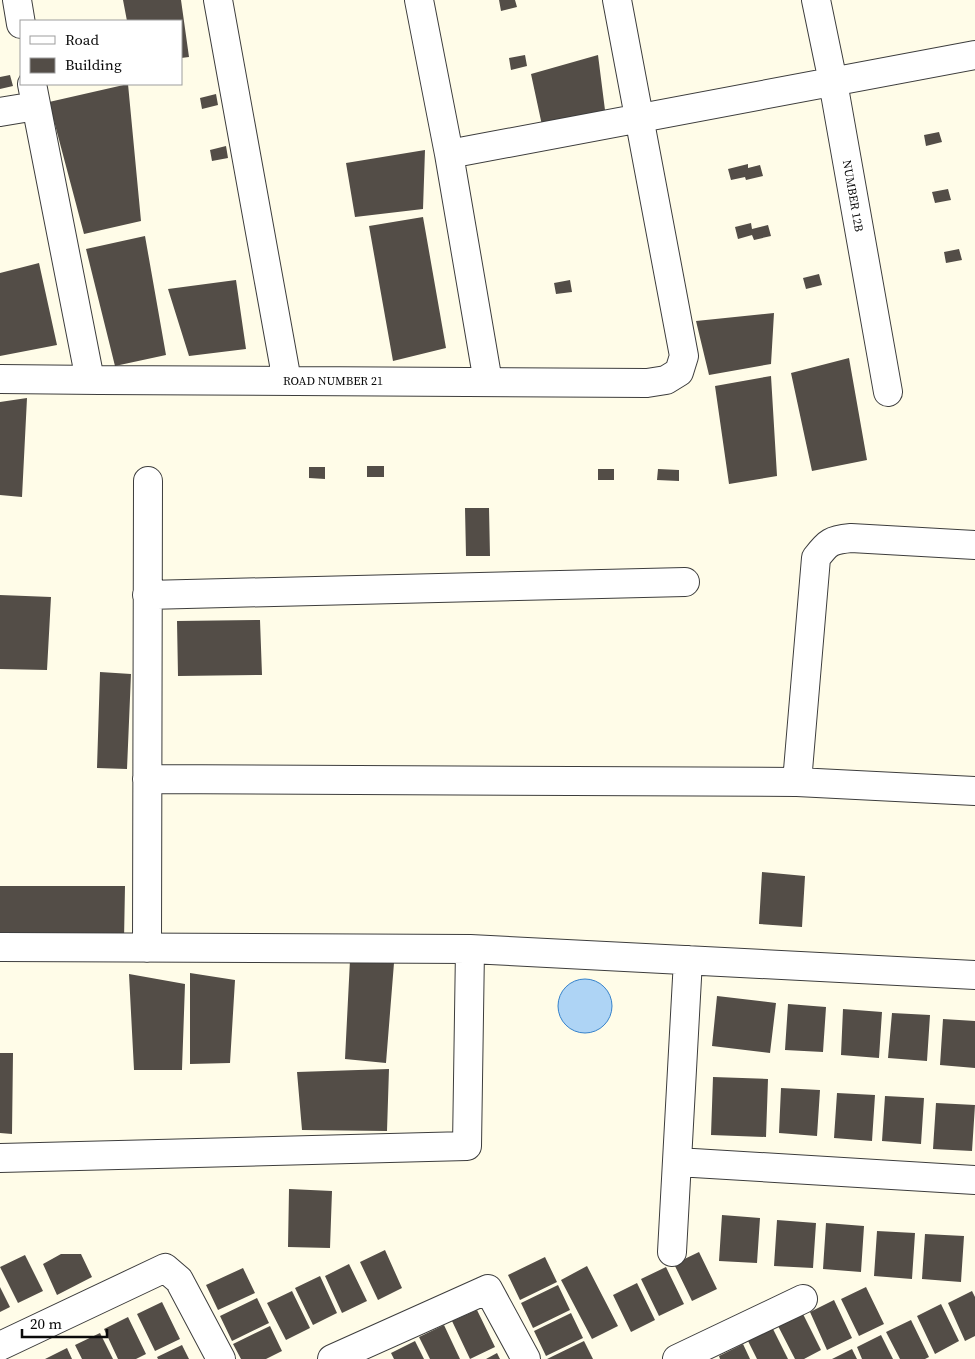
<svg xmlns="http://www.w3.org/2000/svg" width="975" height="1359" font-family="'Source Serif 4',serif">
<rect width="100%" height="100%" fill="#fffce8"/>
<path fill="#aed4f5" stroke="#3682cb" d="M558 1006a27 27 0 1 1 54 0a27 27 0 1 1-54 0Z"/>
<path fill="#534d47" d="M123,0h58l8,57 -8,1v-37h-54z
M499,0h16l2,7 -16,4z
M525,55l2,11 -16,4 -2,-12z
M598,55l8,63 -63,12 -12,-56z
M10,75l3,11 -13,3v-12z
M128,84l13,137 -57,13 -35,-132z
M216,94l2,11 -16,4 -2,-11z
M939,132l3,10 -16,4 -2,-11z
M226,146l2,12 -16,3 -2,-11z
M425,150l-2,59 -68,8 -9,-54z
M748,164v4l12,-3 3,11 -17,4 -1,-3 -14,3 -3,-11z
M948,189l3,11 -16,3 -3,-11z
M423,217l23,131 -53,13 -24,-135z
M751,223l1,6 16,-4 3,11 -17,4 -2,-5 -14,4 -3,-12z
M145,236l21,119 -51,11 -29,-117z
M959,249l3,11 -16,3 -2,-11z
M39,263l18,82 -57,11v-83z
M819,274l3,11 -16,4 -3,-11z
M236,280l10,69 -57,7 -21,-67z
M570,280l2,12 -16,2 -2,-11z
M774,313l-3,51 -62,11 -13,-54z
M849,358l18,102 -55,11 -21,-98z
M771,376l6,100 -48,8 -14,-98z
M27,398l-5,99 -22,-2v-93z
M367,466h17v11h-17z
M309,467h16v12l-16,-1z
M598,469h16v11h-16z
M658,469l21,1v11l-22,-1z
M465,508h24l1,48h-24z
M0,595l51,2 -4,73 -47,-1z
M260,620l2,55 -84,1 -1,-55z
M100,672l31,2 -4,95 -30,-1z
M762,872l43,4 -3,51 -43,-3z
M0,886h125l-1,54 -124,-3z
M350,960l44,3 -8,100 -41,-4z
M190,973l45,7 -5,83 -40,1z
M129,974l56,10 -3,86h-48z
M717,996l59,7 -6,50 -58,-7z
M788,1004l38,3 -3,45 -38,-2z
M843,1009l39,3 -3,46 -38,-3z
M892,1013l38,2 -3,46 -39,-3z
M943,1019l32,2v47l-35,-3z
M0,1053h13l-1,81 -12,-1z
M389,1069l-2,62 -85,-1 -5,-58z
M713,1077l55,2 -2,58 -55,-2z
M781,1088l39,2 -3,46 -38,-3z
M837,1093l38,2 -3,46 -38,-3z
M885,1096l39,2 -3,46 -39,-3z
M936,1103l39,2 -3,46 -39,-2z
M289,1189l43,2 -2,57 -42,-1z
M722,1215l38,3 -3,45 -38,-2z
M777,1220l39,3 -3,45 -39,-2z
M826,1223l38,3 -3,46 -38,-3z
M877,1231l38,2 -3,46 -38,-3z
M925,1234l39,2 -3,46 -39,-3z
M385,1250l17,38 -24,12 -18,-38z
M699,1252l18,37 -25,12 -18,-37z
M61,1254h20l11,23 -35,18 -14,-31z
M25,1255l18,36 -25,12 -18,-36z
M545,1257l12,25 -37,18 -12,-25z
M349,1264l18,37 -25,12 -17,-37z
M587,1266l31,60 -26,13 -31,-59z
M666,1267l18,37 -25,12 -18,-37z
M243,1268l12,25 -37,17 -12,-25z
M320,1276l17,37 -24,12 -18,-37z
M637,1283l18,37 -24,12 -18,-37z
M558,1285l12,25 -37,18 -12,-25z
M0,1287l10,20 -10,5z
M866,1287l18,37 -25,12 -18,-37z
M292,1291l18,37 -24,12 -19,-37z
M972,1291l3,6v39l-10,5 -17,-38z
M257,1298l12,25 -37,18 -12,-25z
M834,1300l18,38 -25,12 -17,-38z
M162,1302l18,37 -25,12 -18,-37z
M941,1304l18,37 -24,13 -18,-38z
M477,1310l18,37 -25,12 -18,-38z
M571,1313l12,25 -37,18 -12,-25z
M803,1314l18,36 -17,9h-9l-17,-33z
M128,1317l18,37 -10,5h-18l-14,-30z
M911,1320l18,37 -4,2h-25l-14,-27z
M444,1325l16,34h-30l-11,-22z
M270,1326l12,25 -16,8h-25l-8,-15z
M773,1329l15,30h-31l-9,-18z
M100,1333l13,26h-31l-7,-14z
M881,1335l12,24h-31l-5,-12z
M415,1341l9,18h-30l-3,-6z
M584,1341l9,18h-46z
M743,1344l7,15h-30l-1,-3z
M182,1345l7,14h-31l-1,-2z
M67,1348l5,11h-27z
M852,1349l5,10h-25z
M497,1353l3,6h-14z"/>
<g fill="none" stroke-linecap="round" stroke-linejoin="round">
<defs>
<path id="minor" d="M17,0l4,24
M218,0l69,381
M419,0l30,154 39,228
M816,0l17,82 55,310
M32,84l58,296
M0,112l36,-6
M449,154l526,-99
M0,379l100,1 547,3 19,-3 13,-8 5,-16 -67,-356
M147,595l538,-13
M147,779l650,3 178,9
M797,782l19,-224c12,-16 15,-18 35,-20l124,7
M0,947l470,2 505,26
M147,948l1,-467
M0,1158l467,-12 3,-197
M677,1162l298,18
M672,1252l16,-292
M0,1346l165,-78 14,12 42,79
M332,1359l156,-70 38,70
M677,1359l126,-60"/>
</defs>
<use href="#minor" stroke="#3d3d3d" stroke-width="30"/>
<use href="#minor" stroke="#fff" stroke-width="28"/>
</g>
<g text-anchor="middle" stroke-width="5" stroke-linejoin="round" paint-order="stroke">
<g font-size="12" fill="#0a0a0a" stroke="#fff">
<text transform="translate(853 196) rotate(80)" y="4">NUMBER 12B</text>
<text x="333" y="385">ROAD NUMBER 21</text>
</g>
</g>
<rect x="20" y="20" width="162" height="65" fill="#ffffff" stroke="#9d9d9d"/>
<rect x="30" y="36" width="25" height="8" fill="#ffffff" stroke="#9d9d9d"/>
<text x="65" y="45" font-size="15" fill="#0a0a0a">Road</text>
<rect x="30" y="58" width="25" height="15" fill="#534d47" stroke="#9d9d9d"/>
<text x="65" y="70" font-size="15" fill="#0a0a0a">Building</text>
<path d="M22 1329v8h85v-8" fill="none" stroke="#0a0a0a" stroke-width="2.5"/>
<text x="30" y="1329" font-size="15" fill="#0a0a0a" stroke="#ffffff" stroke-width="4" paint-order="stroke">20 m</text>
</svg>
